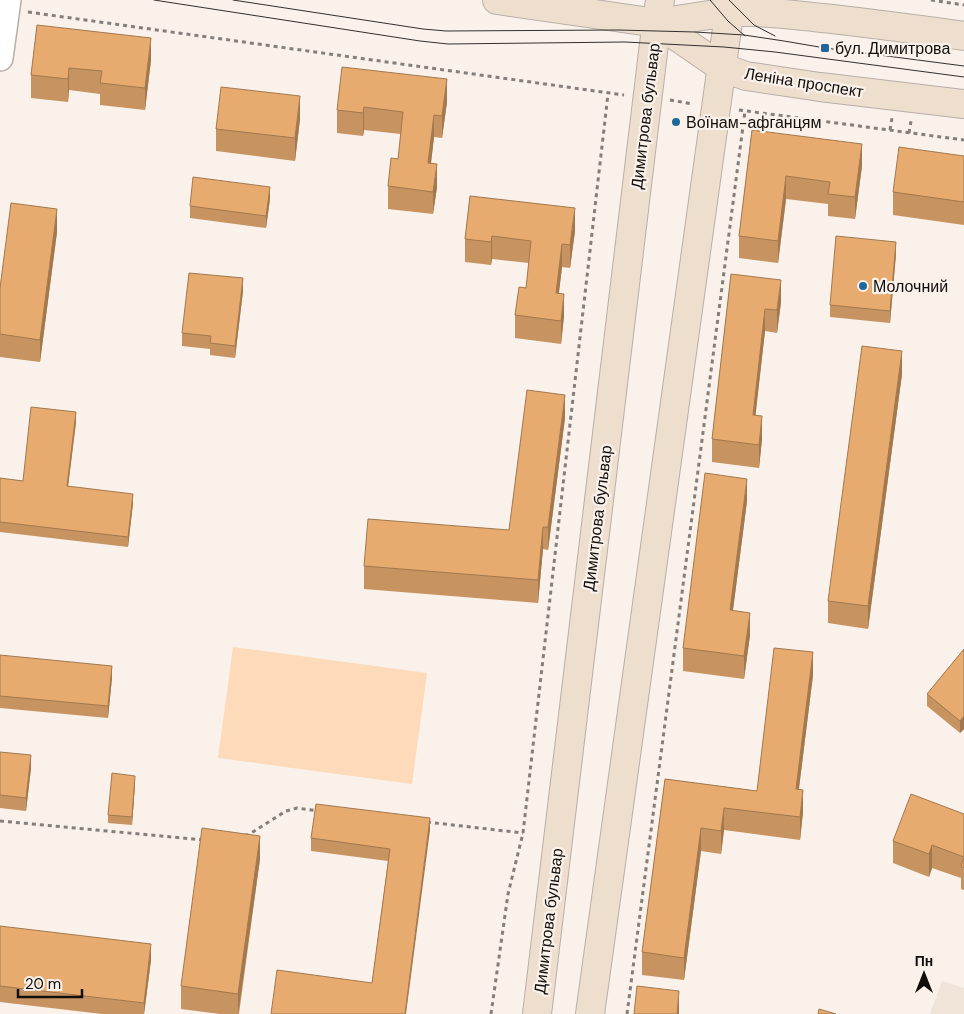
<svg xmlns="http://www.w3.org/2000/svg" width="964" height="1014" font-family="'DM Sans',sans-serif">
<rect width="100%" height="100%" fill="#f9f1ea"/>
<path fill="#f0e3d7" d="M942,981l22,7v26h-34z"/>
<path fill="#fcdaba" d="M233,647l194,26 -15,111 -194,-26z"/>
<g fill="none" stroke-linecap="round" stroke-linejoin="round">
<defs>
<path id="street" d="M0,58l8,-58"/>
<path id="secondary" d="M497,0l160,23 72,-11c38,-1 75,4 112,8 41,5 82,10 123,16
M657,23l64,44 25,9 74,11 144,17
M537,1014l117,-970 6,-44
M590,1014l141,-1014"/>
</defs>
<use href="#street" stroke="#b7afa8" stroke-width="28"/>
<use href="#secondary" stroke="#b7afa8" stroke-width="30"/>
<path stroke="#847f7a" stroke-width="3" stroke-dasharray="4 4" stroke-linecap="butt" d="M931,0l33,5
M28,12l596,83
M670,100l23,4
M739,110l225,30
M890,130l2,-12
M909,133l2,-12
M0,821l204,19
M427,822l96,11
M245,835h3l38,-24 11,-3 22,3
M491,1014l17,-120 15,-61 85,-739
M627,1014l118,-903"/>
<use href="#street" stroke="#fff" stroke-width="25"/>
<use href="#secondary" stroke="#eedece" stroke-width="28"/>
<path stroke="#332f2d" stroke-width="1" d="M154,0l266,41 28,3 177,-2 99,5 51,5 189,25
M233,0l190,29 23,2 172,-1 77,2 49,3 40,6 41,7 139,18
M710,0l18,21 17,15
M729,0l25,25 21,11"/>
</g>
<path fill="#c79360" d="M37,25l114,35 -6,50 -45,-5v-11l-31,-4 -1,12 -37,-4v-23z
M447,79v23l-5,36 -8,-1 -3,27 6,23 -4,27 -45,-5v-23l10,-27 3,-25 -37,-4 -1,6 -26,-3v-23z
M300,119l-5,42 -79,-10v-22z
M752,130l110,36 -7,53 -27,-3v-12l-42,-5 -8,64 -39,-5v-22z
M964,156v69l-71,-10v-23z
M470,196l105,35 -5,37 -8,-1 -3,26 5,23 -3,28 -46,-6v-23l11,-27 3,-25 -37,-4 -1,6 -26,-3v-23z
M270,199l-4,29 -76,-10v-12z
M57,232l-17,130 -40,-5v-69z
M896,254l-6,69 -60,-6v-12z
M731,274l50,28 -4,31 -12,-2 -10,85 7,23 -3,29 -47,-6v-23z
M243,291l-8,67 -25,-3v-6l-28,-3v-13z
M902,374l-34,255 -40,-6v-22z
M565,418l-17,132 -5,-1 -5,54 -174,-14v-23l145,-36z
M76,422l-8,64 65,17 -5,44 -128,-15v-54l23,3z
M747,501l-14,109 17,25 -6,44 -61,-8v-23z
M964,649v80l-4,4 -33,-27v-12z
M0,655l112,23 -4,40 -108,-10z
M813,675l-14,114 4,23 -3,28 -76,-10 -3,24 -20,-3 -17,129 -42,-5v-23l23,-173 92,12z
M0,752l31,16 -5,43 -26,-3z
M135,784l-3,41 -24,-2v-8z
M964,814v76l-3,-1v-11l-29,-10 -3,9 -36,-14v-22z
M430,830l-58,153 16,-122 -77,-10v-13z
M260,859l-21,155h-19l-39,-5v-23z
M0,926l151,34 -7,54h-42l-102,-12z"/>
<path fill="#a2784e" d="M151,38v22l-6,50v-22z
M69,68v22l-1,12v-23z
M447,79v23l-5,36v-22z
M300,96v23l-5,42v-23z
M364,107v23l-1,6v-23z
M434,115v22l-6,49v-23z
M862,144v22l-7,53v-22z
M437,164v23l-4,27v-22z
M786,176v23l-8,64v-22z
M270,187v12l-4,29v-12z
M575,208v23l-5,37v-23z
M57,209v23l-17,130v-22z
M492,236v23l-1,6v-23z
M896,242v12l-6,69v-12z
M562,244v23l-6,48v-22z
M243,278v13l-8,67v-12z
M781,280v22l-4,31v-23z
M564,294v22l-3,28v-23z
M765,309v22l-12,107v-23z
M902,351v23l-34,255v-23z
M565,395v23l-17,132v-23z
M76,412v10l-9,73v-9z
M762,416v23l-3,29v-23z
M747,479v22l-17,132v-23z
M133,494v9l-5,44v-10z
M543,527v22l-5,54v-23z
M750,613v22l-6,44v-23z
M813,652v23l-17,136v-22z
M112,666v12l-4,40v-12z
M964,716v13l-4,4v-12z
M31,755v13l-5,43v-13z
M135,776v8l-3,41v-8z
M803,790v22l-3,28v-23z
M724,808v22l-3,24v-23z
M430,818v12l-24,184h-1z
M701,828v23l-17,129v-22z
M260,836v23l-22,155v-20z
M932,845v23l-3,9v-23z
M151,944v16l-7,54v-11z
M679,991v23h-2z"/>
<path fill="#e7ab70" stroke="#a2784e" d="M37,25l114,13 -6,50 -45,-5 2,-12 -33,-3 -1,11 -37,-4z
M342,67l105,12 -5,37 -8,-1 -6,48 9,1 -4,28 -45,-6 3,-28 7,1 5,-47 -39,-5 -1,6 -26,-3z
M221,87l79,9 -5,42 -79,-9z
M752,130l110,14 -7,53 -27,-3 2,-12 -44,-6 -8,65 -39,-5z
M899,147l65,9v46l-71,-10z
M193,177l77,10 -4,29 -76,-10z
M470,196l105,12 -5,37 -8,-1 -6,49 8,1 -3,27 -46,-6 4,-28 7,1 5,-47 -39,-5 -1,6 -26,-3z
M11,203l46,6 -17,131 -40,-6v-46z
M836,236l60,6 -6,69 -60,-6z
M189,273l54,5 -8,68 -25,-3 1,-7 -29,-3z
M731,274l50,6 -4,30 -12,-1 -12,106 9,1 -3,29 -47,-6z
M862,346l40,5 -34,255 -40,-5z
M527,390l38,5 -17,132h-5l-5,53 -174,-14 4,-47 141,11z
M31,407l45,5 -9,74 66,8 -5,43 -128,-15v-44l23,3z
M705,473l42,6 -17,131 20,3 -6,43 -61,-8z
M774,648l39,4 -17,137 7,1 -3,27 -76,-9 -3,23 -20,-3 -17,130 -42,-6 23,-173 92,12z
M964,649v67l-4,5 -33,-27z
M0,655l112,11 -4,40 -108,-10z
M0,752l31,3 -5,43 -26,-3z
M112,773l23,3 -3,41 -24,-2z
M911,794l53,20v43l-32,-12 -3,9 -36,-13z
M316,804l114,14 -25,196h-134l6,-44 95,13 18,-134 -79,-11z
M202,828l58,8 -22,158 -57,-8z
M964,858v10l-3,-2z
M0,926l151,18 -7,59 -144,-17z
M637,986l42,5 -2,23h-43z
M819,1009l17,5h-18z"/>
<g fill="#20689c" stroke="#f9f1ea" stroke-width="2">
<rect x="820" y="43" width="10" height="10" rx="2.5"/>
<circle cx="676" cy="122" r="5"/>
<circle cx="863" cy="286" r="5"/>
</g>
<g text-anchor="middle" stroke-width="4.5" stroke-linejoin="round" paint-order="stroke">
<g font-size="16" fill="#110e0c" stroke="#f9f1ea" text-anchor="start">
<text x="835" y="54">бул. Димитрова</text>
<text x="686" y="128">Воїнам-афганцям</text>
<text x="873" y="292">Молочний</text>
</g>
<g font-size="16" fill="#110e0c" stroke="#f9f1ea">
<text transform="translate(804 82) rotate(9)" y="6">Леніна проспект</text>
<text transform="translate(645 116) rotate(-83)" y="6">Димитрова бульвар</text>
<text transform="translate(597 518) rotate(-83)" y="6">Димитрова бульвар</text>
<text transform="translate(548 921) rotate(-83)" y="6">Димитрова бульвар</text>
</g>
</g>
<g transform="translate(924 974)" stroke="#f9f1ea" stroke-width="4" paint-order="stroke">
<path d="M0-4L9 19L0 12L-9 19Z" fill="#110e0c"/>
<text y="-8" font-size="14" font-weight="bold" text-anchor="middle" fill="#110e0c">Пн</text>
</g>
<path d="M18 989v8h64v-8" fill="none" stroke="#110e0c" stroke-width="2.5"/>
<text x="25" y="989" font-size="15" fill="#110e0c" stroke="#f9f1ea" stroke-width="4" paint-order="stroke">20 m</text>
</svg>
